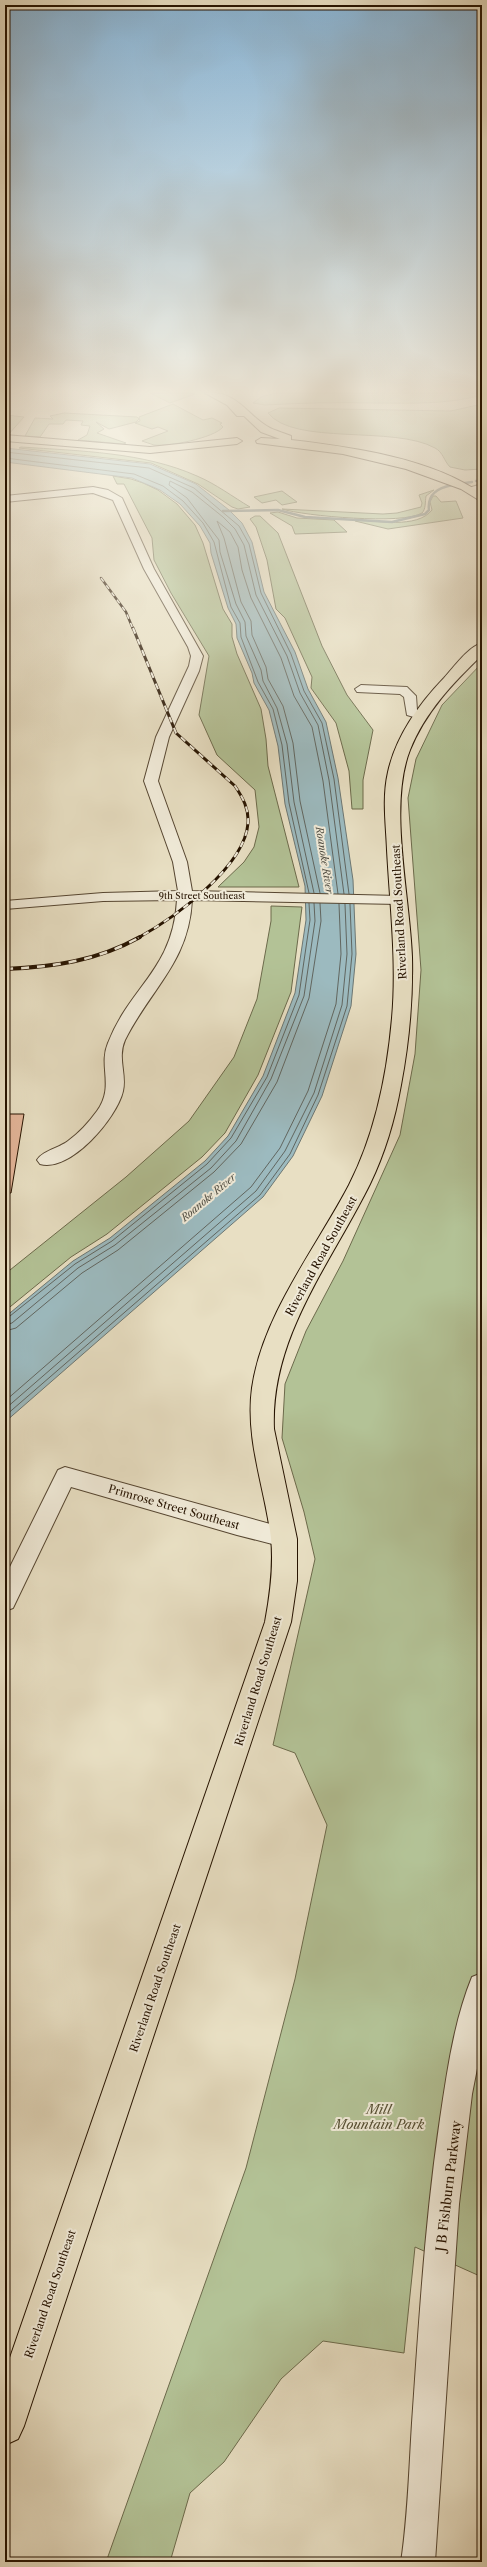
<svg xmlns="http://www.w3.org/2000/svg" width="487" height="2567" font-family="'Libre Caslon Text',serif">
<rect width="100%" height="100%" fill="#e8dfc3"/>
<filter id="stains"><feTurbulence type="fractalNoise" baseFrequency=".005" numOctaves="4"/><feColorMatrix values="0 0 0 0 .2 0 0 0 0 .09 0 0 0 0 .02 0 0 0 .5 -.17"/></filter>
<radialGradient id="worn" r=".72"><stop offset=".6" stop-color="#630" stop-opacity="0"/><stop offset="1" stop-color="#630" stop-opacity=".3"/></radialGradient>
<path fill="#b3c296" stroke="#6c6a4b" d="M150,393h41l4,1 -25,9z
M276,393h206v2c-37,10 -72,8 -109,8 -36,-1 -72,0 -108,2l-12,-2 8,-6z
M173,404l30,16 9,-2 10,5 -2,1 3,3c-9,11 -55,20 -69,18 -4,-1 -8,-3 -12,-4l26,-10 -10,-4 -6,2 -17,-6 5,-2 -1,-4z
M482,404v65l-17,1 -15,-3c-6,-6 -7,-15 -15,-19 -41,-23 -141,-2 -167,-35l11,-5 172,3z
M64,413l73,4 2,2 -3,3 -27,7 -13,-7 8,7 -7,4 29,10 -3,1 -45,-4 9,-5 3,-9 -9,-1 2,-4 -17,-1 -3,4h-14l-9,13 -15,-1 10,-18 18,1 -3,-3z
M5,415l19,2 -17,19h-2z
M21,447c59,4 122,5 176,29 19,8 36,21 53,31l-12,2 -6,-2 -34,-23 -47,-21 -132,-15z
M113,476l18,3 12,4 15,7 19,14 18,21 8,18 20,66 9,15v13l5,17 24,55 5,30 2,27 31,121h-81l26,-25 10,-15 5,-20 -4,-37 -38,-35 -18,-40 10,-59 -38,-63 -17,-33 -2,-22 -28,-54h-7z
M434,490l-8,6c-1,6 0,13 -4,17 -18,12 -118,3 -140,-4l101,5 14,-1 24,-6 1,-4 -3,-8z
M282,491l15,11 -15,3 -6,-5 -14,3 -8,-6z
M433,496h3l5,6 15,-1 7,17 -75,11 -33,-8 -1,-2c22,2 63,10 78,-9l-2,-8z
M278,512l19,6 37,2 13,12 -52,2 -3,-8 -22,-13z
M255,516h5l18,17 44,113 25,49 26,35 -10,50v29h-11l-3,-38 -13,-48 -25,-35 1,-11 -27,-59 -9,-9 -9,-49 -11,-33 -6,-8z
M482,663v1614l-67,-30 -11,106 -81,-12 -42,38 -57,83 -34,31 -20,69h-64l140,-394 49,-189 32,-154 -32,-72 -22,-8 42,-186 -11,-47 -22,-74 3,-54 21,-53 37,-70 57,-126 15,-81 6,-84 -13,-172 8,-39 26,-54z
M271,906l31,1 -11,85 -33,83 -33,58 -23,24 -95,77 -36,23 -66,54v-37l121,-97 63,-56 45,-64 23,-58 14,-78z"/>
<path fill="#9cbabf" stroke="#6d7773" d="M5,448l145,16 46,20 33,26 13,13 10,19 12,50 31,60 13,37 18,33 12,56 15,102 3,74 -5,52 -29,90 -29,60 -30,41 -258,225v-105l68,-56 37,-23 95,-77 23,-25 35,-60 32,-83 11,-73 -1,-34 -20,-82 -7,-58 -9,-36 -15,-27 -2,-10 -15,-35 -1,-14 -8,-16 -17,-55 -1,-10 -10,-17 -20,-22 -20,-14 -28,-12 -127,-16z"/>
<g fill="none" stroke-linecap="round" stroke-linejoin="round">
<path stroke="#616660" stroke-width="1" d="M5,452l144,16 45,20 45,38 10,18 12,49 30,61 13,37 18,32 12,56 15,115
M5,458l129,16 29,12 20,15 20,22 11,19 17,65 9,16 1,14 17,45 15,27 9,36 7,58 20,90
M314,893l-20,-91 -7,-58 -10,-36 -14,-27 -2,-11 -15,-34 -1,-14 -9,-18 -16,-52 -1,-12 -32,-42 -18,-13 1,-4 22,11 31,25 12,12 9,16 12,50 31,61 13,37 18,32 11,55 15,114
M320,893l-20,-92 -7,-58 -10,-37 -15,-27 -2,-12 -14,-32 -1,-14 -10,-19 -17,-64 -7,-17 13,11 8,15 4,23 9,28 30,60 13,38 18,31 11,54 15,113
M5,1320l70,-56 37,-23 95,-77 24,-26 36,-61 32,-82 11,-75 -1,-17
M5,1325l7,-2 66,-55 37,-23 96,-77 25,-27 35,-62 33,-83 11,-75 -1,-18
M5,1331l11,-3 66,-55 36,-23 96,-78 27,-28 36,-62 32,-84 12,-77 -1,-18
M5,1401l246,-214 29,-39 28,-57 28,-87 5,-50 -2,-50
M5,1409l251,-218 29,-40 29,-58 28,-88 5,-51 -2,-50
M5,1416l255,-221 30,-41 28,-59 29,-89 5,-52 -2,-50"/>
<path stroke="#6d7773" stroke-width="2.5" d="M476,481l6,-1
M465,483l7,-1
M223,511l55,-1 27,7 87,5 33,-8 4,-4c-2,-16 9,-22 23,-25"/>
</g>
<path fill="#e4b69a" stroke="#261300" d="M5,1114h19l-13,79h-6z"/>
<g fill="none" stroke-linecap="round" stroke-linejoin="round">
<defs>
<path id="minor" d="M482,484v6l-12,2 -5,-3z
M93,487l15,3 14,8 32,71 49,87 -4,15 -30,66 -11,44 29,81 5,29 207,5 7,4 -7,4 -207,-4c-3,62 -41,88 -67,140 -8,18 2,34 -2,51 -6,27 -53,82 -83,73l-3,-4c5,-9 22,-12 31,-19 11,-8 21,-19 29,-30 18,-25 1,-44 11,-68 22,-57 65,-73 69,-143l-74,1 -98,8v-8l98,-8 75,-2 -5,-29 -29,-81 12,-44 33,-71 2,-10 -3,-9 -44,-78 -31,-69 -20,-7 -88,9v-6z
M361,685l46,2 9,9 1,14 9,5 -6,4 -13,-4 -3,-18 -4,-3 -43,-2 -2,-3z
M65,1467l227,63 3,7 -3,7 -8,3 -47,-12 -166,-48 -58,121 -8,3v-34l53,-107z
M482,1973v70l-10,51 -13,110 -24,358h-34c7,-46 8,-92 11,-139 7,-101 13,-203 28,-304 7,-47 14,-98 32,-142z"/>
<path id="major" d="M205,393c33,-3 42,23 65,35 6,3 14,5 21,8v4c60,7 141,18 191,54v8l-21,-13 -55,-20 -63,-15 -86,-11 -1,-2 5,-3 19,1 -19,-7 -17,-16h-7l-10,-11z
M5,435l145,12 87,-9 5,3 -5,3 -87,9 -145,-12z
M482,643v12c-29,28 -57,57 -72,95 -22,56 0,146 2,207 1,43 -3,86 -11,128 -6,34 -16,68 -31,99 -39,79 -100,153 -96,245l23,110v42l-6,41 -267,804 -6,13 -13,6v-73l260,-750c5,-27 9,-56 6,-84 -6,-50 -26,-98 -19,-150 10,-72 64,-140 97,-203 26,-51 38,-110 43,-167 5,-56 -2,-112 -5,-168 -1,-26 -5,-52 1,-78 8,-36 31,-68 56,-94 10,-11 24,-31 38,-35z"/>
</defs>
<use href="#minor" stroke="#564631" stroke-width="2"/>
<use href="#major" stroke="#261300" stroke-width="2"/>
<use href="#minor" fill="#f0ead8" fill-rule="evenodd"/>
<use href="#major" fill="#e8dfc3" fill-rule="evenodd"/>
<defs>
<path id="rail-far2" d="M101,578l25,34 7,17"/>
<path id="rail-far1" d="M133,628l43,105 59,53c8,12 14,23 13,37 -3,44 -74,95 -110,115"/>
<path id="rail" d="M5,969c48,-2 92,-8 135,-32"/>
</defs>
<use href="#rail-far2" stroke="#261300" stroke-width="2.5"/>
<use href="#rail-far1" stroke="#261300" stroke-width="3"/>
<use href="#rail" stroke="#261300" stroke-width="4"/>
<use href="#rail-far2" stroke="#f0ead8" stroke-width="1.5" stroke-dasharray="4.5" stroke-linecap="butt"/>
<use href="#rail-far1" stroke="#f0ead8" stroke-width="2" stroke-dasharray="6" stroke-linecap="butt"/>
<use href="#rail" stroke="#f0ead8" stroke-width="2.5" stroke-dasharray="8" stroke-linecap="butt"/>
</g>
<linearGradient id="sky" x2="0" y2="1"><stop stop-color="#89b6d8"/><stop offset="0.52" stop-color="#f5f1e4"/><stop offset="1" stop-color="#f5f1e4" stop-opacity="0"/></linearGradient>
<rect width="487" height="752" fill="url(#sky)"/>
<g text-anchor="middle" stroke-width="4" stroke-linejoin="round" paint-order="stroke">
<g font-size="9" fill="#261300" stroke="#f0ead8">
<text x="202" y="899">9th Street Southeast</text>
</g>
<g font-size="10" font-style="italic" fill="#4f4d43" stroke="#f0ead8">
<text transform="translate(325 860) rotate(81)" y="4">Roanoke River</text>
<text transform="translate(208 1197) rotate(-40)" y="4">Roanoke River</text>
</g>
<g font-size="11" fill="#261300" stroke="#f0ead8">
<text transform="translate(399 912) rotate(-93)" y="4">Riverland Road Southeast</text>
<text transform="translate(321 1256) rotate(-61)" y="4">Riverland Road Southeast</text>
<text transform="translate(174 1507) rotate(16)" y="4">Primrose Street Southeast</text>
<text transform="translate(258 1681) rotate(-73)" y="4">Riverland Road Southeast</text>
<text transform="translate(155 1988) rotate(-71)" y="4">Riverland Road Southeast</text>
<text transform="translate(50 2294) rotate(-71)" y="4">Riverland Road Southeast</text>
</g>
<g font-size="13" font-style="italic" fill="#575034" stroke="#f0ead8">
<text x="379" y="2114">Mill<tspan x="379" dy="15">Mountain Park</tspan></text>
</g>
<g font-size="13" fill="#261300" stroke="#f0ead8">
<text transform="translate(448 2186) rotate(-83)" y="5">J B Fishburn Parkway</text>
</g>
</g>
<rect width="487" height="2567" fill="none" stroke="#e8dfc3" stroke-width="20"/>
<rect x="6" y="6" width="475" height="2555" fill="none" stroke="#261300" stroke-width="2"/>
<rect x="10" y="10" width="467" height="2547" fill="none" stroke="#261300"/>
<rect width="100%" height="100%" filter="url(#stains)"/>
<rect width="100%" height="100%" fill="url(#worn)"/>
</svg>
